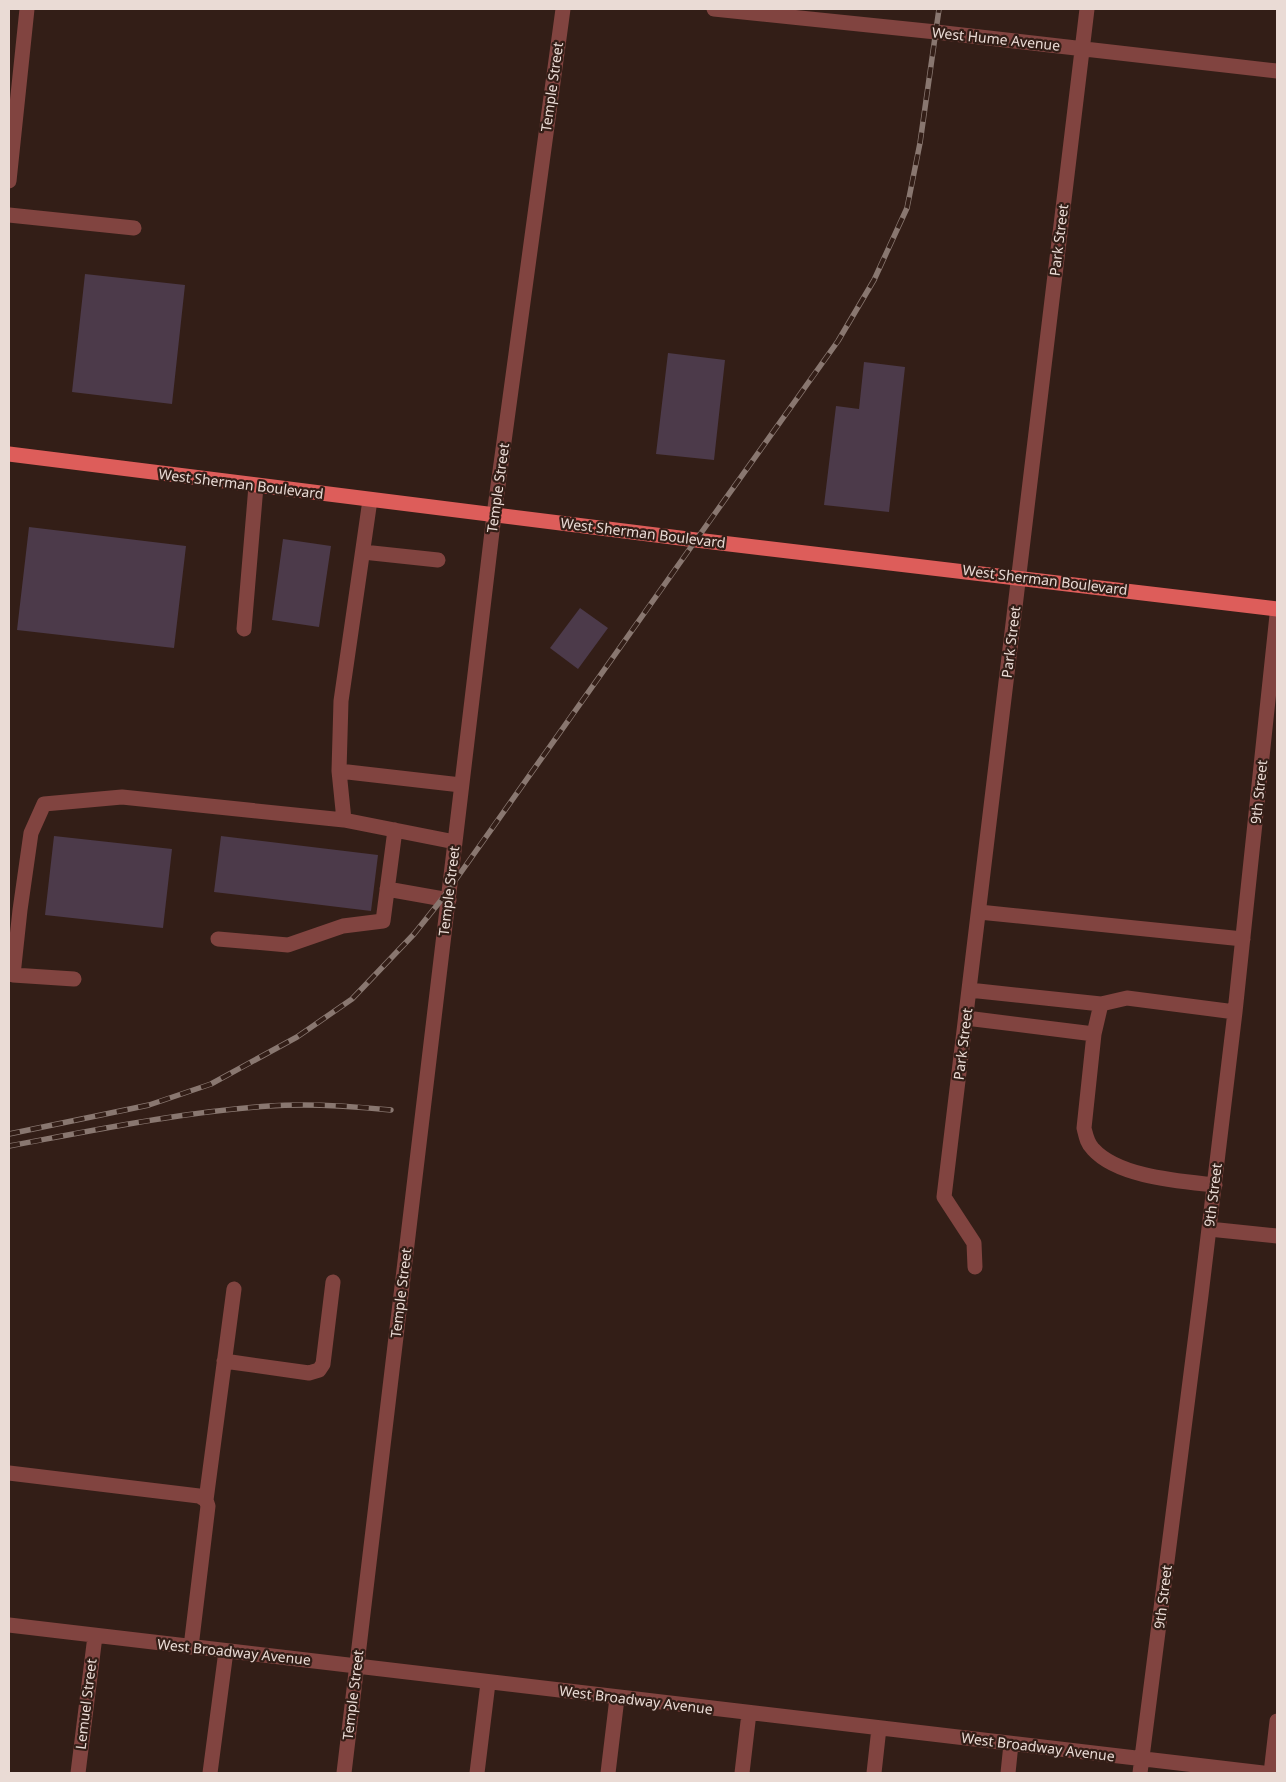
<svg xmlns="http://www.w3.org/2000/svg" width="1286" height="1782" font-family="'Noto Sans',sans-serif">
<rect width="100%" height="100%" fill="#331e17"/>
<path fill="#4c3a4a" d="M85,274l100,11 -13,119 -100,-12z
M668,353l57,7 -11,100 -58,-6z
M864,362l41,5 -16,145 -65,-7 12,-99 23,3z
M29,527l157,19 -12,102 -157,-18z
M283,539l48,7 -12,81 -47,-7z
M580,608l28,20 -30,41 -28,-21z
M54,836l118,13 -9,79 -118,-13z
M221,836l157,19 -7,56 -157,-19z"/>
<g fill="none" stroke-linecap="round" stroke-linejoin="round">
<path stroke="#814440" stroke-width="15" d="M714,9l222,23 341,39
M9,181l18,-172
M9,215l125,13
M363,552l75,8
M244,629l12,-143
M339,771l122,14
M344,820l-5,-49 2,-70 29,-201
M387,889l62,11
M979,912l264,27
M218,939l70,6 55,-19 40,-5 12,-91
M74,979l-61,-4 7,-65 11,-77 13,-29 78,-7 222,23 111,22
M969,990l132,14
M966,1018l128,16 7,-30 26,-6 108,14
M1094,1034l-10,94c2,8 3,15 9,21 25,28 86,32 122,36
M1209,1229l68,7
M975,1267l-1,-24 -30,-46 143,-1188
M224,1361l85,12 10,-3 4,-6 10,-82
M9,1473l190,23 7,4 2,6 -17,141
M206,1500l28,-211
M9,1625l1254,148
M78,1773l17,-137
M210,1773l16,-122
M344,1773l150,-1258 69,-506
M477,1773l11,-90
M608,1773l9,-75
M742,1773l7,-60
M874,1773l5,-45
M1008,1773l3,-29
M1140,1773l61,-478 34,-283 42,-397
M1271,1773l6,-52"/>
<path stroke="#dd5d5a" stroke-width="15" d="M9,454l687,86 581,69"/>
<defs>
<path id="rail" d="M9,1134l140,-29 62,-21 86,-47 55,-38 62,-65 28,-35 254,-359 142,-199 36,-61 33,-72 13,-65 19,-134
M9,1146c86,-16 173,-34 260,-40 41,-3 82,0 122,4"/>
</defs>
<use href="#rail" stroke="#897770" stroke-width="5.5"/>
<use href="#rail" stroke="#331e17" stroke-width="4" stroke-dasharray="11" stroke-linecap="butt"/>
</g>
<g text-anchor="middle" stroke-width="4.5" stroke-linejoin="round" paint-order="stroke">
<g font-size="14" fill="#eadbd5" stroke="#331e17">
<text transform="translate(996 39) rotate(6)" y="5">West Hume Avenue</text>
<text transform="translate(552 87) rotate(-82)" y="5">Temple Street</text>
<text transform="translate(1059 240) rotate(-83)" y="5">Park Street</text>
<text transform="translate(241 484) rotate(7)" y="5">West Sherman Boulevard</text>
<text transform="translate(498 488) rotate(-82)" y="5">Temple Street</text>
<text transform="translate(643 533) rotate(7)" y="5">West Sherman Boulevard</text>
<text transform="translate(1045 580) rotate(7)" y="5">West Sherman Boulevard</text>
<text transform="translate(1011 642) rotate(-83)" y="5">Park Street</text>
<text transform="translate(1259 792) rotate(-84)" y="5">9th Street</text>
<text transform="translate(449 891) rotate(-83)" y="5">Temple Street</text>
<text transform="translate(963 1044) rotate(-83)" y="5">Park Street</text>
<text transform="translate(1213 1195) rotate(-83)" y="5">9th Street</text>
<text transform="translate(401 1293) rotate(-83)" y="5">Temple Street</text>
<text transform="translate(1163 1597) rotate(-83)" y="5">9th Street</text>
<text transform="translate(234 1652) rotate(6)" y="5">West Broadway Avenue</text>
<text transform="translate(353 1695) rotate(-83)" y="5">Temple Street</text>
<text transform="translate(636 1700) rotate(7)" y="5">West Broadway Avenue</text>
<text transform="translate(86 1704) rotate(-83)" y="5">Lemuel Street</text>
<text transform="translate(1038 1747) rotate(7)" y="5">West Broadway Avenue</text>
</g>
</g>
<rect width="1286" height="1782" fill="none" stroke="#eadbd5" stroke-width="20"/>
</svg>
